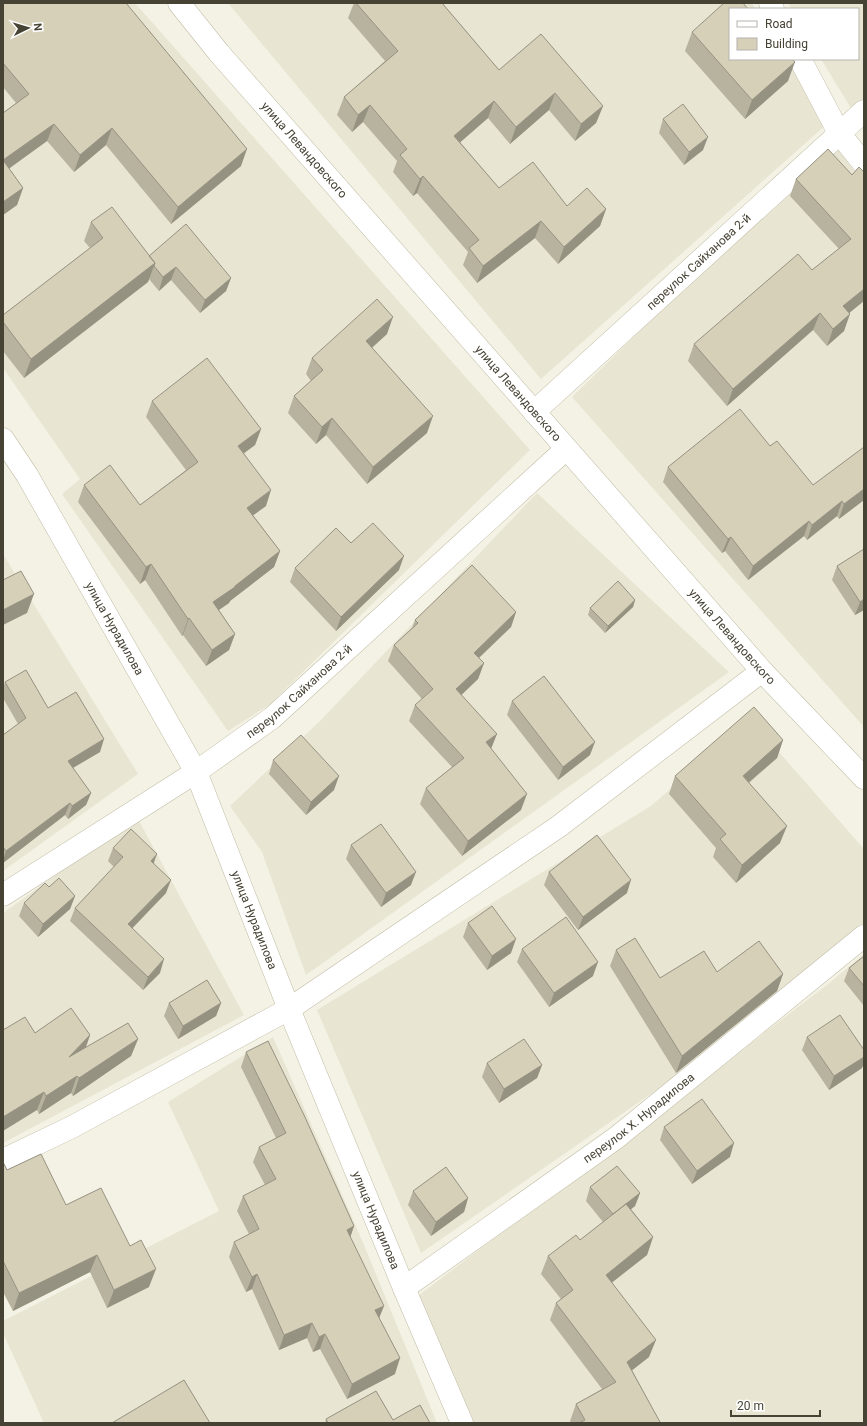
<svg xmlns="http://www.w3.org/2000/svg" width="867" height="1426" font-family="Roboto,sans-serif">
<rect width="100%" height="100%" fill="#f4f2e4"/>
<path fill="#e8e5d2" d="M3,3h132l395,447 -261,255 -41,26 -166,-237 18,-15 -77,-111z
M228,3h524l3,6h-25v50h57l41,64 -287,256z
M788,3h76v96l-12,11 -31,-51h37v-50h-67z
M834,142l30,44v541l-292,-330z
M537,493l192,179 -423,303 -44,-123 -32,-46 90,-85z
M3,554l135,220 -135,97z
M750,719l114,130v85l-76,65 -367,254 -104,-243 334,-204z
M138,819l106,196 -241,128v-230l50,-36z
M864,954v469h-390l-56,-127 409,-311z
M273,1037l91,208 73,178h-393l-41,-90v-12l216,-110 -51,-109z"/>
<g fill="none" stroke-linecap="round" stroke-linejoin="round">
<defs>
<g id="minor">
<path d="M770,3l3,6"/>
<path d="M800,59l39,74 25,31"/>
<path id="s1" d="M534,412l330,-301"/>
<path id="s2" d="M3,439l24,36 169,297 93,237 115,279 58,135"/>
<path id="s3" d="M3,895l193,-123 76,-54 294,-269"/>
<path d="M3,1160l69,-33 217,-118 269,-182 204,-156"/>
<path id="s4" d="M404,1288l212,-150 248,-202"/>
</g>
<g id="tertiary">
<path id="s5" d="M179,3l40,50 543,618 102,107"/>
</g>
</defs>
<use href="#minor" stroke="#c0bca6" stroke-width="23"/>
<use href="#tertiary" stroke="#c0bca6" stroke-width="23"/>
<use href="#minor" stroke="#fff" stroke-width="22"/>
<use href="#tertiary" stroke="#fff" stroke-width="22"/>
</g>
<path fill="#b8b39f" d="M3,3l238,163 -70,58 -65,-79 -32,27 -27,-31 -38,27 14,20 -6,17 -14,10v-102l13,-10 -13,-16z
M354,3h88l57,67 104,36 -7,17 -21,18 -26,-31 -39,34 -22,-26 -28,24 39,46 68,18 39,3 -6,17 -42,38 -23,-26 -58,45 -14,-18 5,-13 -51,-59 -4,3 -20,-24 4,-11 -34,-39 -11,10 -15,-17 7,-18 41,-36 -37,-43z
M692,32l96,49 -43,38 -60,-68z
M663,119l40,31 -19,15 -25,-32z
M859,167l-10,146 -5,18 -17,15 -14,-16 -86,76 -39,-45 6,-17 118,-74 27,-21 -49,-53 6,-17 56,-4z
M91,222l58,34 82,22 -5,13 -26,22 -29,-33 -12,11 -10,-12 -1,3 -124,96 -21,-27v-36l87,-67 -6,-7z
M387,334l-15,14 55,85 -60,51 -41,-49 -10,9 -28,-31 6,-17 17,-15 -5,-7 6,-16z
M152,401l109,28 -6,16 -11,8 22,53 -13,9 27,36 -6,16 -44,34 -1,2 -10,7 16,24 -6,16 -23,16 -23,-31 -1,1 -37,-56 -5,4 -62,-82 6,-17 56,20 46,-35 -40,-53z
M770,446l43,39 51,15 -25,19 -2,-3 -30,24 -3,-4 -56,44 -23,-29 -3,2 -59,-71 5,-15z
M351,543l48,27 -63,61 -46,-49 5,-14z
M864,549v61l-9,5 -23,-35 5,-14z
M635,600l-2,7 -28,26 -17,-18 2,-7z
M516,612l-5,15 -32,31 5,5 -6,16 -17,16 30,53 30,62 -59,46 -42,-52 6,-16 26,-21 -43,-46 6,-16 7,-6 -34,-38 6,-16 18,-17 3,-8z
M5,682l43,26 52,44 -27,16 18,25 -5,12 -18,14 -3,-4 -62,48v-128l15,-11 -15,-26v-10z
M512,701l78,54 -32,25 -51,-65z
M783,740l-6,18 -28,25 31,60 -44,40 -23,-26 3,-9 -47,-54 6,-18z
M273,760l61,30 -28,25 -37,-41z
M351,845l60,40 -30,22 -35,-48z
M113,848l41,15 12,30 -34,35 28,45 -17,17 -73,-69 5,-13 39,-41 -6,-6z
M549,872l78,21 -49,37 -34,-45z
M49,887l26,9 -5,13 -32,28 -19,-21 5,-13z
M468,923l43,30 -24,17 -24,-33z
M522,949l71,27 -44,31 -32,-45z
M616,950l44,28 57,-6 66,2 -6,17 -101,82 -66,-107z
M864,956v50l-20,-25 5,-13z
M169,1003h52l-5,13 -38,23 -14,-23z
M35,1033l55,2 -5,13 53,-9 -7,17 -58,40 -2,-3 -32,21 -2,-4z
M807,1037l55,31 -33,22 -27,-40z
M246,1052l108,174 -4,11 29,81 16,56 -48,25 -27,-50 -7,3 -6,-14 -28,12 -27,-61 -6,3 -17,-35 5,-15 15,-8 -12,-23 6,-15 22,-11 -12,-23 6,-15 17,-9 -35,-71z
M487,1063l55,2 -5,13 -38,25 -17,-26z
M664,1127l66,30 -38,27 -32,-44z
M3,1162l4,8 59,35 83,82 -42,21 -17,-36 -77,39 -10,-19z
M590,1187l50,6 -5,13 -4,3 22,28 -6,18 -35,27 37,75 -17,13 28,53h-89l-1,-2 6,-17 26,-15 -52,-69 6,-17 5,-4 -20,-25 7,-18 32,-16 23,-18 -17,-21z
M413,1191l55,7 -4,14 -33,24 -23,-31z
M326,1419l67,1 37,3h-105z"/>
<path fill="#969282" d="M795,62l-7,19 -43,38 7,-19z
M555,93l-6,17 -39,34 6,-17z
M494,101l-6,17 -40,35 6,-17z
M370,105l-7,17 -11,10 6,-17z
M603,106l-7,17 -21,18 6,-17z
M54,124l-7,17 -44,32v-13z
M112,128l-6,17 -32,27 6,-17z
M708,137l-5,13 -19,15 5,-13z
M247,149l-6,17 -70,58 7,-17z
M423,176l-6,17 -4,3 7,-17z
M23,188l-6,17 -14,10v-13z
M606,209l-6,17 -42,38 6,-17z
M541,221l-6,17 -58,45 6,-17z
M155,263l-7,19 -124,96 7,-19z
M176,267l-5,13 -12,11 4,-14z
M231,278l-5,13 -26,22 5,-13z
M864,289v12l-27,22 6,-17z
M820,313l-7,17 -86,76 6,-17z
M850,314l-6,17 -17,15 6,-17z
M393,317l-6,17 -27,24 6,-17z
M433,416l-6,17 -60,51 6,-17z
M332,418l-6,17 -10,9 6,-17z
M261,429l-6,16 -23,17 6,-16z
M864,489v11l-25,19 5,-15z
M271,490l-5,16 -25,18 6,-16z
M842,501l-5,15 -30,24 5,-15z
M809,521l-5,15 -56,44 5,-14z
M731,537l-6,14 -3,2 6,-14z
M280,551l-6,16 -44,34 -1,2 -22,15 6,-16z
M404,556l-5,14 -63,61 5,-14z
M151,564l-6,16 -5,4 6,-17z
M34,594l-7,19 -24,12v-15z
M864,599v11l-9,5 5,-13z
M635,600l-2,7 -28,26 3,-7z
M516,612l-5,15 -43,41 6,-15z
M189,618l-6,17 -1,1 6,-17z
M235,634l-6,16 -23,16 6,-16z
M484,663l-6,16 -27,26 5,-16z
M497,734l-6,15 -5,-7z
M104,739l-4,13 -36,21 4,-12z
M783,740l-6,18 -41,35 7,-17z
M595,742l-5,13 -32,25 5,-13z
M339,776l-5,14 -28,25 5,-13z
M91,793l-5,12 -18,14 4,-13z
M527,794l-6,16 -59,46 6,-15z
M70,803l-5,12 -62,48v-3l3,-9z
M787,826l-7,17 -44,40 6,-18z
M157,854l-5,14 -1,-7z
M416,872l-5,13 -30,22 5,-14z
M171,880l-5,13 -43,45 5,-14z
M631,880l-4,13 -49,37 5,-13z
M75,896l-5,13 -32,28 5,-13z
M516,939l-5,14 -24,17 5,-14z
M164,959l-4,14 -17,17 5,-13z
M598,962l-5,14 -44,31 5,-14z
M783,974l-6,17 -101,82 6,-17z
M221,1003l-5,13 -38,23 5,-13z
M90,1035l-6,18 -15,4z
M138,1039l-7,17 -58,40 6,-18z
M864,1057v6l-2,5 -33,22 5,-14z
M542,1065l-5,13 -38,25 5,-14z
M77,1076l-6,17 -32,21 7,-18z
M44,1092l-7,18 -34,21v-14z
M734,1143l-4,14 -38,27 5,-13z
M640,1193l-5,13 -27,22 5,-14z
M468,1198l-4,14 -33,24 5,-14z
M354,1226l-5,15 -2,-11z
M653,1237l-6,18 -47,37 6,-17z
M97,1255l-7,17 -77,39 6,-18z
M156,1269l-7,18 -42,21 7,-18z
M257,1274l-5,15 -6,3 6,-15z
M384,1306l-6,15 -3,-11z
M312,1323l-5,15 -28,12 5,-15z
M325,1334l-5,15 -7,3 6,-15z
M656,1340l-7,17 -28,22 6,-17z
M400,1358l-5,16 -48,25 5,-15z"/>
<path fill="#d6d0b9" stroke="#969282" d="M3,3h123l121,146 -69,58 -66,-79 -32,27 -26,-31 -51,36 20,28 -20,14v-89l26,-19 -26,-31z
M356,3h86l57,67 42,-36 62,72 -22,18 -26,-31 -39,34 -22,-26 -40,35 45,52 34,-26 34,44 20,-18 19,21 -42,38 -23,-26 -58,45 -14,-18 10,-8 -56,-64 -3,3 -20,-24 7,-6 -37,-44 -12,10 -14,-18 54,-46z
M724,3h19l5,6h-18v50h62l3,3 -43,38 -60,-68z
M683,104l25,33 -19,15 -26,-33z
M828,149l24,26 7,-8 5,5v117l-21,17 7,8 -17,15 -13,-16 -87,76 -39,-45 104,-90 14,16 39,-31 -55,-60z
M112,207l43,56 -124,96 -28,-37v-7l100,-77 -12,-16z
M186,224l45,54 -26,22 -29,-33 -13,10 -9,-11 1,-3 -6,-7z
M377,299l16,18 -27,24 67,75 -60,51 -41,-49 -10,9 -28,-31 29,-26 -11,-12z
M207,358l54,71 -23,17 33,44 -24,18 33,43 -45,35v1l-22,15 22,32 -23,16 -23,-32 -1,1 -37,-55 -5,3 -62,-82 26,-20 30,40 58,-43 -46,-61z
M740,409l30,37 7,-5 36,44 51,-38v42l-20,15 -2,-3 -30,24 -3,-4 -56,45 -22,-29 -3,2 -60,-72z
M373,523l31,33 -63,61 -46,-49 41,-40 15,15z
M864,549v50l-4,3 -23,-36z
M472,565l44,47 -42,41 10,10 -28,26 41,45 -11,8 41,52 -59,47 -42,-53 38,-30 -49,-53 18,-16 -39,-44 24,-22 -3,-3z
M21,571l13,23 -31,16v-30z
M618,581l17,19 -27,26 -18,-18z
M26,670l22,38 28,-16 28,47 -36,22 23,32 -19,13 -2,-3 -64,48 -3,-4v-112l23,-17 -21,-36z
M544,676l51,66 -32,25 -51,-66z
M754,707l29,33 -40,36 44,50 -45,39 -22,-26 6,-5 -51,-58z
M301,735l38,41 -28,26 -38,-42z
M381,824l35,48 -30,21 -35,-48z
M131,829l26,25 -6,7 20,19 -43,44 36,35 -16,18 -73,-69 48,-51 -10,-9z
M597,835l34,45 -48,37 -34,-45z
M59,878l16,18 -32,28 -19,-21 21,-20 4,4z
M492,906l24,33 -24,17 -24,-33z
M566,917l32,45 -44,31 -32,-44z
M635,938l25,40 44,-27 13,21 42,-31 24,33 -101,82 -66,-106z
M864,956v30l-15,-18z
M207,980l14,23 -38,23 -14,-23z
M71,1008l19,27 -21,22 59,-34 10,16 -59,39 -2,-2 -31,20 -2,-4 -41,25v-87l22,-13 10,16z
M840,1015l24,35v7l-30,19 -27,-39z
M524,1039l18,26 -38,24 -17,-26z
M268,1041l36,74 50,111 -7,4 37,76 -9,4 25,48 -48,26 -27,-50 -6,3 -7,-14 -28,12 -27,-61 -5,3 -18,-35 25,-13 -16,-33 33,-17 -17,-32 27,-14 -40,-81z
M702,1099l32,44 -37,28 -33,-44z
M41,1154l25,51 35,-17 29,58 11,-6 15,29 -42,21 -17,-35 -78,38 -16,-32v-99l4,8z
M617,1166l23,27 -27,21 -23,-27z
M446,1167l22,31 -32,24 -23,-31z
M626,1204l27,33 -47,38 50,65 -29,22 33,60 -2,1h-79l6,-3 -9,-16 40,-22 -60,-79 17,-13 -25,-34 28,-21 4,5z
M184,1380l26,43h-98z
M376,1391l17,29 27,-15 10,18h-102l-2,-4z"/>
<g text-anchor="middle" stroke-width="4" stroke-linejoin="round" paint-order="stroke">
<g font-size="12" fill="#464234" stroke="#fff">
<text dy="4" stroke="none"><textPath href="#s5" startOffset="193">улица Левандовского</textPath></text>
<text dy="4" stroke="none"><textPath href="#s1" startOffset="223">переулок Сайханова 2-й</textPath></text>
<text dy="4" stroke="none"><textPath href="#s5" startOffset="517">улица Левандовского</textPath></text>
<text dy="4" stroke="none"><textPath href="#s2" startOffset="220">улица Нурадилова</textPath></text>
<text dy="4" stroke="none"><textPath href="#s5" startOffset="841">улица Левандовского</textPath></text>
<text dy="4" stroke="none"><textPath href="#s3" startOffset="360">переулок Сайханова 2-й</textPath></text>
<text dy="4" stroke="none"><textPath href="#s2" startOffset="544">улица Нурадилова</textPath></text>
<text dy="4" stroke="none"><textPath href="#s4" startOffset="290">переулок Х. Нурадилова</textPath></text>
<text dy="4" stroke="none"><textPath href="#s2" startOffset="868">улица Нурадилова</textPath></text>
</g>
</g>
<rect width="867" height="1426" fill="none" stroke="#464234" stroke-width="8"/>
<rect x="729" y="8" width="130" height="52" fill="#ffffff" stroke="#b5b3ae"/>
<rect x="737" y="21" width="20" height="6" fill="#ffffff" stroke="#b5b3ae"/>
<text x="765" y="28" font-size="12" fill="#464234">Road</text>
<rect x="737" y="38" width="20" height="12" fill="#d6d0b9" stroke="#b5b3ae"/>
<text x="765" y="48" font-size="12" fill="#464234">Building</text>
<g transform="translate(28 28) rotate(85)" stroke="#ffffff" stroke-width="3" paint-order="stroke">
<path d="M0-3L7 15L0 10L-7 15Z" fill="#464234"/>
<text y="-6" font-size="11" font-weight="bold" text-anchor="middle" fill="#464234">N</text>
</g>
<path d="M731 1410v6h89v-6" fill="none" stroke="#464234" stroke-width="2"/>
<text x="737" y="1410" font-size="12" fill="#464234" stroke="#ffffff" stroke-width="3" paint-order="stroke">20 m</text>
</svg>
